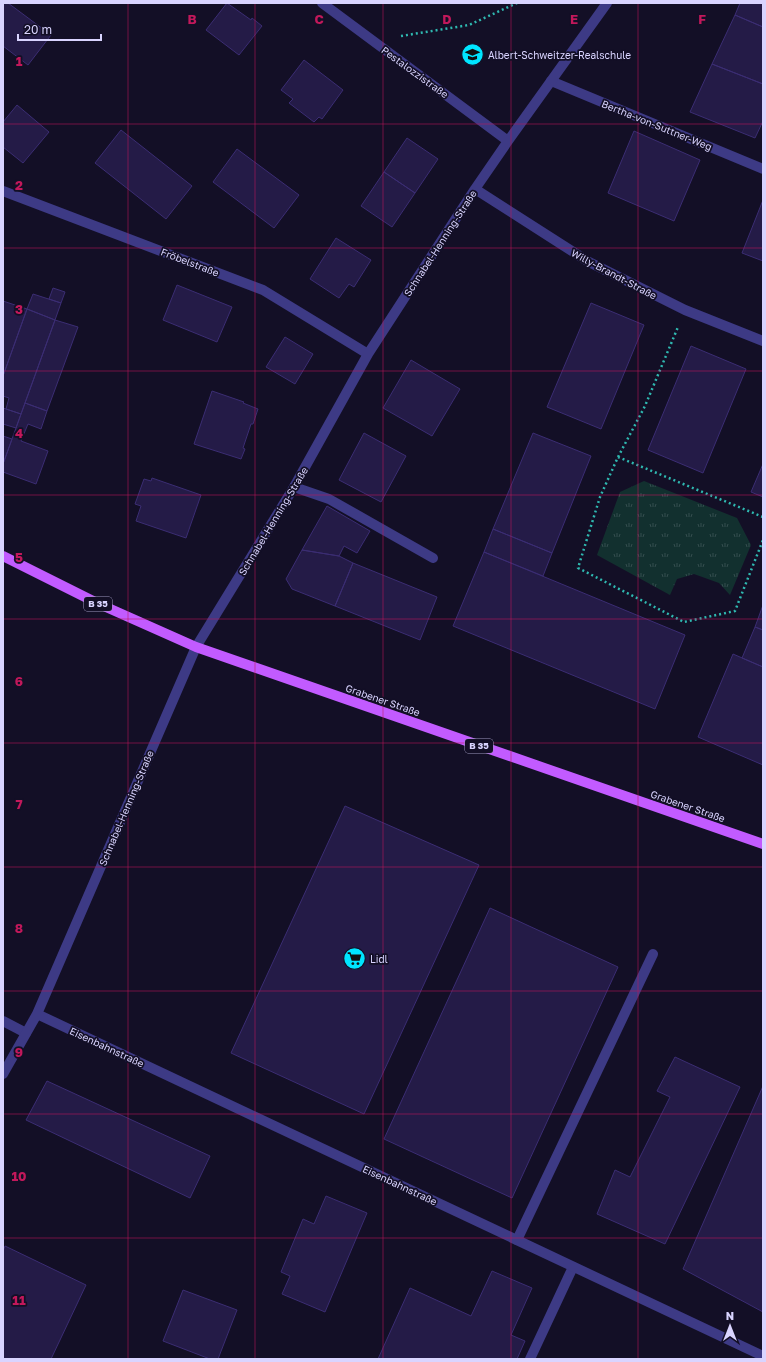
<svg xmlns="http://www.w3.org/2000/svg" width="766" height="1362" font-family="'Golos Text',sans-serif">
<defs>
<pattern id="grass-tufts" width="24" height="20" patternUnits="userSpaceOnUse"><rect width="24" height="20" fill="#12302f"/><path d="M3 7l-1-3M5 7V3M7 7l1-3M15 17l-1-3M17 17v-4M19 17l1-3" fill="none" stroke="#344d4e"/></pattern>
</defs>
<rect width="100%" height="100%" fill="#130f26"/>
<path fill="url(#grass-tufts)" d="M644,481l93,37 14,27 -21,50 -11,-12 -25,-9 -17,5 -7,16 -73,-40 23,-63z"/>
<path fill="#241b47" stroke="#3b2d73" d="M3,3h5l43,32 -23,30 -25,-19z
M227,3l24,17 1,-2 10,8 -23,29 -33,-25z
M740,3h23v24l-28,-12z
M735,15l28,12v57l-51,-20z
M304,60l39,30 -21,29 -3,-2 -5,5 -25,-19 4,-4 -12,-9z
M712,64l51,20v37l-8,17 -65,-26z
M17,105l32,27 -26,31 -20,-16v-25z
M121,130l71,56 -26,33 -71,-56z
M634,131l66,29 -26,61 -66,-28z
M407,138l31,21 -23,34 -31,-21z
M237,149l62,46 -25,33 -61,-46z
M384,172l31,21 -23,34 -31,-21z
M763,200v61l-21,-8z
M336,238l35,22 -17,27 -5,-3 -10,14 -29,-19z
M177,285l55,22 -15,35 -54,-22z
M53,288l12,4 -4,11 -12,-4z
M33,294l28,9 -6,17 -28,-11z
M3,301l24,8 -24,67z
M591,303l53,22 -43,104 -54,-22z
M27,309l28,11 -34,94 -15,-5 3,-11 -6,-2v-20z
M55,320l23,7 -31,84 -22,-8z
M285,337l28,17 -18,30 -29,-17z
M691,346l55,23 -43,104 -55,-23z
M411,360l49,29 -28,47 -49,-28z
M212,391l32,11 -1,1 15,6 -5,15h-2l-8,24 2,1 -4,10 -47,-15z
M25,403l22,8 -6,18 -13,-5 -7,17 27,10 -12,33 -33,-12v-8z
M3,408l18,6 -5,14 -13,-4z
M364,433l42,23 -25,46 -42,-22z
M533,433l58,23 -39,97 -59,-24z
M3,436l9,3 -9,25z
M763,464v33l-12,-5z
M152,478l49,17 -15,43 -50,-17 5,-15 -6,-2 9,-25 7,2z
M327,506l43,25 -13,22 -13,-7 -5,10 -37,-6z
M493,529l59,24 -9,23 -59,-24z
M302,550l37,6 14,7 -18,43 -43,-17 -6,-10z
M484,552l201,83 -30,74 -202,-83z
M353,563l84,34 -17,43 -85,-34z
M763,605v25l-8,-3z
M755,627l8,3v37l-21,-9z
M733,654l30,13v98l-65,-28z
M345,806l134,59 -115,249 -133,-61z
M490,908l128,59 -106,231 -128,-59z
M675,1057l65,30 -75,157 -68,-30 18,-44 15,7 40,-80 -13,-6z
M47,1081l163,75 -20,42 -164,-78z
M763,1086v226l-80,-43z
M326,1196l41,17 -42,99 -43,-18 8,-18 -9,-4 22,-53 11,5z
M5,1246l81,39 -35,74h-48v-108z
M492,1271l40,17 -21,47 14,6 -8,18h-139l32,-71 61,28z
M183,1290l54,20 -19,49h-8l-47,-18z"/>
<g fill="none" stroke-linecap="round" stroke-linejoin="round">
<path stroke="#2fb8b0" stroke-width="2.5" stroke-dasharray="2 3" stroke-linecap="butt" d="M401,36l68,-11 48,-22
M618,457l27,-51 33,-79
M763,517l-145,-60 -18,40 -22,71 106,54 51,-11 28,-71"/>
<path stroke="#3d3a85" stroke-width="10" d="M551,81l212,88
M294,487l35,12 104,59
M3,1021l23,12
M517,1240l136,-286
M530,1359l43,-92"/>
<path stroke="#3d3a85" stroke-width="10" d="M322,3l186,138
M475,189l114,73 96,48 78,31
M3,191l260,99 105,64
M37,1014l726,342
M3,1074l34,-60 159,-367 98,-160 74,-133 107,-165 33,-48 99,-138"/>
<path stroke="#c25bff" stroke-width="10" d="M3,556l94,47 99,44 567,197"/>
</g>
<path fill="none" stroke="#c2185b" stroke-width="1" stroke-opacity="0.55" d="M128,3v1356M255,3v1356M383,3v1356M511,3v1356M638,3v1356M3,124h760M3,248h760M3,371h760M3,495h760M3,619h760M3,743h760M3,867h760M3,991h760M3,1114h760M3,1238h760"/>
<defs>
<symbol id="school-disc" viewBox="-11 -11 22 22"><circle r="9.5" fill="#00e5ff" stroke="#130f26"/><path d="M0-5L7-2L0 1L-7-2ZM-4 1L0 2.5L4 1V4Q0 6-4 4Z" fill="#111"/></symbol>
<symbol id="supermarket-disc" viewBox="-11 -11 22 22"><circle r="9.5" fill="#00e5ff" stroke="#130f26"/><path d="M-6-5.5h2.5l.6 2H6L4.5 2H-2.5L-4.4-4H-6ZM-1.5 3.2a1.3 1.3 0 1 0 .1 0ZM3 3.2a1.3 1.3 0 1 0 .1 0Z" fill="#111"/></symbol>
</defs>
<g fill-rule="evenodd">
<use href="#school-disc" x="460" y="42" width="25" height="25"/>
<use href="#supermarket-disc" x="342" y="946" width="25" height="25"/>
</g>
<g text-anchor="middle" stroke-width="3.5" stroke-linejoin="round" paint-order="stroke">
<g fill="#130f26" stroke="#9e99be" stroke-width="1">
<rect x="84" y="597" width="28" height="14" rx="3"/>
<rect x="465" y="739" width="28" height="14" rx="3"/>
</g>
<g font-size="9" font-weight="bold" fill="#d9d4ff">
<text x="98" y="607">B 35</text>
<text x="479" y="749">B 35</text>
</g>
<g font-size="10" fill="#d9d4ff" stroke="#130f26" text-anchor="start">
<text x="488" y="59">Albert-Schweitzer-Realschule</text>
<text x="370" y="963">Lidl</text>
</g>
<g font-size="10" fill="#d9d4ff" stroke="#130f26">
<text transform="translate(415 72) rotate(36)" y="4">Pestalozzistraße</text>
<text transform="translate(657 125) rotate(22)" y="4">Bertha-von-Suttner-Weg</text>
<text transform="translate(440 243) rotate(-57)" y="4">Schnabel-Henning-Straße</text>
<text transform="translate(190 262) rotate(21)" y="4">Fröbelstraße</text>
<text transform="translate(614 274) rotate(28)" y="4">Willy-Brandt-Straße</text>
<text transform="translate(273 521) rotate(-59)" y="4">Schnabel-Henning-Straße</text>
<text transform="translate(383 700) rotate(19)" y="4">Grabener Straße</text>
<text transform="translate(688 806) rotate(19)" y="4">Grabener Straße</text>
<text transform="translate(126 808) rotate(-67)" y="4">Schnabel-Henning-Straße</text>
<text transform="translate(107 1047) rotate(25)" y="4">Eisenbahnstraße</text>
<text transform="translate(400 1185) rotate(25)" y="4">Eisenbahnstraße</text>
</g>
</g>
<g font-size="13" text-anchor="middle" font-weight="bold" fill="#c2185b" stroke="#130f26" stroke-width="3.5" stroke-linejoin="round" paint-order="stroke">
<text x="192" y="24">B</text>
<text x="319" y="24">C</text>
<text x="447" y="24">D</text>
<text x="574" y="24">E</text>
<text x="702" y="24">F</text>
<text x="19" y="66">1</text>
<text x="19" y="190">2</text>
<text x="19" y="314">3</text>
<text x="19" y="438">4</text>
<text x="19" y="562">5</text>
<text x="19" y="686">6</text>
<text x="19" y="809">7</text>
<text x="19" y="933">8</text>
<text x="19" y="1057">9</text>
<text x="19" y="1181">10</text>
<text x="19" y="1305">11</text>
</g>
<rect width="766" height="1362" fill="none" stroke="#d9d4ff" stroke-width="8"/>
<g transform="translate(730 1326)" stroke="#130f26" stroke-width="3" paint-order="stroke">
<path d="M0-3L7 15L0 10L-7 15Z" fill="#d9d4ff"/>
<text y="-6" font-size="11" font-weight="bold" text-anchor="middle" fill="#d9d4ff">N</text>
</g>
<path d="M18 34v6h83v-6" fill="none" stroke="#d9d4ff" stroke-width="2"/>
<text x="24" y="34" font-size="12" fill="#d9d4ff" stroke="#130f26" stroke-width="3" paint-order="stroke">20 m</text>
</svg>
